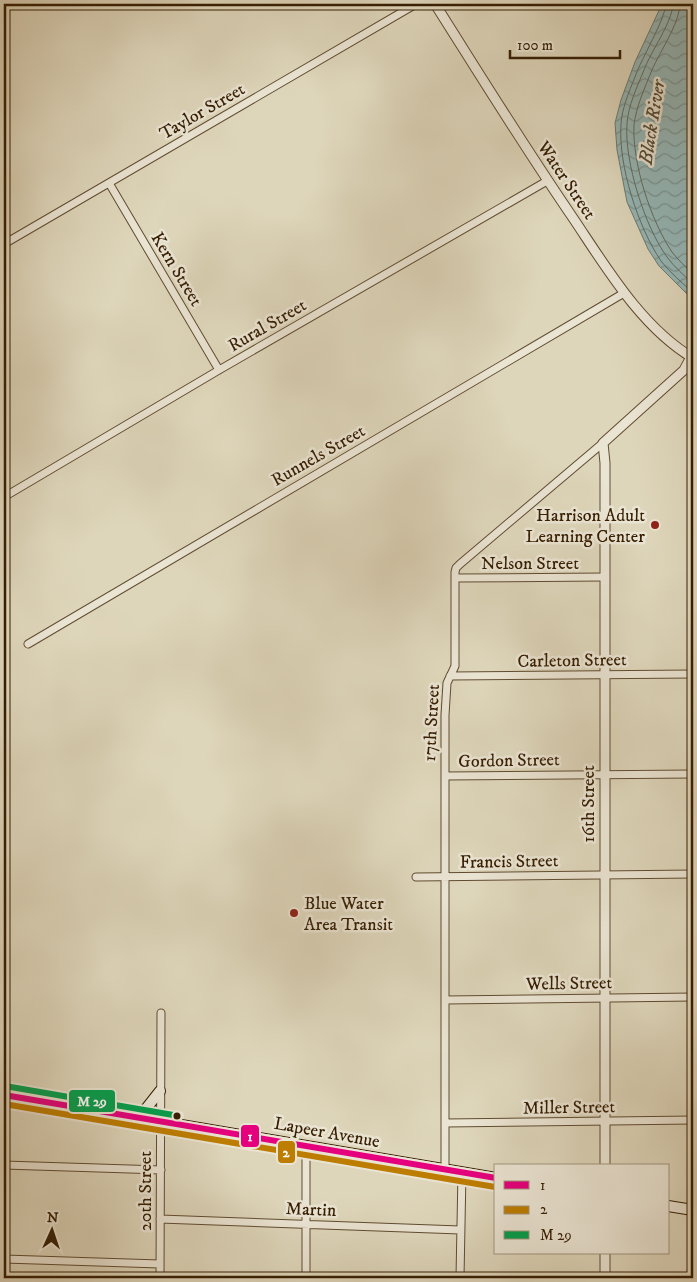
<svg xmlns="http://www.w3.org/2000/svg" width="697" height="1282" font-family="'IM FELL DW Pica',serif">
<defs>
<pattern id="water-waves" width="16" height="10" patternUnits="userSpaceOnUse" patternTransform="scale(1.25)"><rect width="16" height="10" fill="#95b7b7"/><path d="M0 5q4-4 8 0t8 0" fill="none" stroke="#7a9493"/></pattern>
</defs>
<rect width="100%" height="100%" fill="#ded6bb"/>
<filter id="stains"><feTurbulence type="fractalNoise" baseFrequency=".004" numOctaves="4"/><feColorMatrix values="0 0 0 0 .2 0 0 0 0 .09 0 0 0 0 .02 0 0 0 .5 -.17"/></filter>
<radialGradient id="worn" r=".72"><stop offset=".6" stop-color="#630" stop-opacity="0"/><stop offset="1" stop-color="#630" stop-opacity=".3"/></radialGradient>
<path fill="url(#water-waves)" stroke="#6f7a6f" d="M662,4h31v296l-34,-34 -11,-17 -21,-47 -10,-52 -2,-27 6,-23 14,-38z"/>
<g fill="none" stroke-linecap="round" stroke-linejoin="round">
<path stroke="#666a5c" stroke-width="1" d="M666,4c-2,18 -24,53 -31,73 -6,15 -13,31 -14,47 -3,41 17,103 40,137 9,12 22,22 32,32
M673,4c-1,19 -22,47 -29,66 -7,17 -16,36 -17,54 -3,37 18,103 40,133 7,10 18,19 26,27
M680,4c-1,21 -20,47 -28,66 -7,17 -16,37 -18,55 -2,38 17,96 38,127 6,8 14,15 21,22"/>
<defs>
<path id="minor" d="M109,183l110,187
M4,244l412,-240
M4,497l215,-127 328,-189
M455,578l150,-1
M28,644l596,-351
M450,676l243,-2
M445,776l248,-2
M416,877l277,-3
M445,1000l248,-3
M445,1123l248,-3
M4,1165l157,5
M445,1169v-454l2,-32 8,-17v-94l1,-4 4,-4 143,-121
M160,1219l300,11
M4,1259l156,5
M160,1278l1,-265
M306,1278v-133
M460,1278l2,-106"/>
<path id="tertiary" d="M435,4c45,71 90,144 138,214 33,49 68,109 120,140
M605,1166v-703l-2,-20 81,-73 7,-13
M605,1278v-25"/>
<path id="secondary" d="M4,1095l492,83
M129,1115l16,-5 15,-19
M668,1206l25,4"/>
</defs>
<use href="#minor" stroke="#604c30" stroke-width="9"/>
<use href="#tertiary" stroke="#604c30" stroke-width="11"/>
<use href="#secondary" stroke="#361e02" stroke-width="12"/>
<use href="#minor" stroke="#eae4d3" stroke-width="7"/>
<use href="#tertiary" stroke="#eae4d3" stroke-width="9"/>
<use href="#secondary" stroke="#eae4d3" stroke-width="10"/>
<defs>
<path id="bus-1" d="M4,1095l492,83"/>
<path id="bus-2" d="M4,1104l491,83"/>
<path id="bus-3" d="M5,1086l174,30"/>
</defs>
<use href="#bus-1" stroke="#eae4d3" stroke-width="10"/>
<use href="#bus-2" stroke="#eae4d3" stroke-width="10"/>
<use href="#bus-3" stroke="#eae4d3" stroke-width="10"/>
<use href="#bus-1" stroke="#e5007d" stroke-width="6"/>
<use href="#bus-2" stroke="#bd7d01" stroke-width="6"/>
<use href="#bus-3" stroke="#039f4d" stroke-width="6"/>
</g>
<g fill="#8f2418" stroke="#eae4d3" stroke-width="2">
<circle cx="655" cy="525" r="5"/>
<circle cx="294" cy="913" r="5"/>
</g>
<circle fill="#361e02" stroke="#eae4d3" stroke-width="2" cx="177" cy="1116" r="4.5"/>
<g text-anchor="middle" stroke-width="5" stroke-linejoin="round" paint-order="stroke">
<g font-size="18" fill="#361e02" stroke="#eae4d3">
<text transform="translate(202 111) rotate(-30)" y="6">Taylor Street</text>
<text transform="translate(567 180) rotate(56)" y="6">Water Street</text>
<text transform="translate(177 269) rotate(59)" y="6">Kern Street</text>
<text transform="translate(267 325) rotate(-30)" y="6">Rural Street</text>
<text transform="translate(318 455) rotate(-30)" y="6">Runnels Street</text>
<text x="530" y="569">Nelson Street</text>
<text transform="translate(572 660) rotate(-1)" y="6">Carleton Street</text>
<text transform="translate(431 723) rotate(-87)" y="6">17th Street</text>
<text transform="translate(509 760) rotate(-1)" y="6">Gordon Street</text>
<text transform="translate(588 804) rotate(-90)" y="6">16th Street</text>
<text transform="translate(509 861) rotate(-1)" y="6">Francis Street</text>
<text transform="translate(569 983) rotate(-1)" y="6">Wells Street</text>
<text transform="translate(569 1107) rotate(-1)" y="6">Miller Street</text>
<text transform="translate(327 1132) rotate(10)" y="6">Lapeer Avenue</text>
<text transform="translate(145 1191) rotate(-90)" y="6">20th Street</text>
<text transform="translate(311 1209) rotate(2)" y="6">Martin</text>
</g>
<g font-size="18" fill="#361e02" stroke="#eae4d3" text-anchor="end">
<text x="645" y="521">Harrison Adult<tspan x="645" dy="21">Learning Center</tspan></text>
<text x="304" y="909" text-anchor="start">Blue Water<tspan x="304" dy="21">Area Transit</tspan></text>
</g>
<g font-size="19" font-style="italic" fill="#524c38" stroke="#eae4d3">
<text transform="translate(651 122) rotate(-81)" y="7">Black River</text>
</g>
</g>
<g stroke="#eae4d3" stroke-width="2">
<rect x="68" y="1089" width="48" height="24" rx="5" fill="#039f4d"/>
<rect x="240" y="1124" width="20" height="24" rx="5" fill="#e5007d"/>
<rect x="277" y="1140" width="19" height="24" rx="5" fill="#bd7d01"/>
</g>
<g font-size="14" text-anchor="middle" font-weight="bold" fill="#fff">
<text x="92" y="1106">M 29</text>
<text x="250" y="1141">1</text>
<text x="286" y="1157">2</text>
</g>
<rect width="697" height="1282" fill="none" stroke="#ded6bb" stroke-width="20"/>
<rect x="5" y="5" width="687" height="1272" fill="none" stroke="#361e02" stroke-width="2.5"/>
<rect x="10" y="10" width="677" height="1262" fill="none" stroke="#361e02"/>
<rect x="494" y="1164" width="175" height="90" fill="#eae4d3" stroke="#a2957f"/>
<rect x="504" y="1181" width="25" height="8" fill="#e5007d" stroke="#a2957f"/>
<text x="540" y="1190" font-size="15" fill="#361e02">1</text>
<rect x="504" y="1206" width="25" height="8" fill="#bd7d01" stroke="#a2957f"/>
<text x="540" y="1214" font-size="15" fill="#361e02">2</text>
<rect x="504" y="1231" width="25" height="8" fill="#039f4d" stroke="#a2957f"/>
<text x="540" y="1240" font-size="15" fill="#361e02">M 29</text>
<g transform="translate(52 1230) rotate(3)" stroke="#eae4d3" stroke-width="4" paint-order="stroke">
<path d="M0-4L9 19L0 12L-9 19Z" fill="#361e02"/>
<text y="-8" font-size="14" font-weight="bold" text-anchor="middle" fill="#361e02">N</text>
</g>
<path d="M510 50v8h110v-8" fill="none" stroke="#361e02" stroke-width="2.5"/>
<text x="517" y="50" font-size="15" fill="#361e02" stroke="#eae4d3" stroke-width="4" paint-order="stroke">100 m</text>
<rect width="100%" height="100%" filter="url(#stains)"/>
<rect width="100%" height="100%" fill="url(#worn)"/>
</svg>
